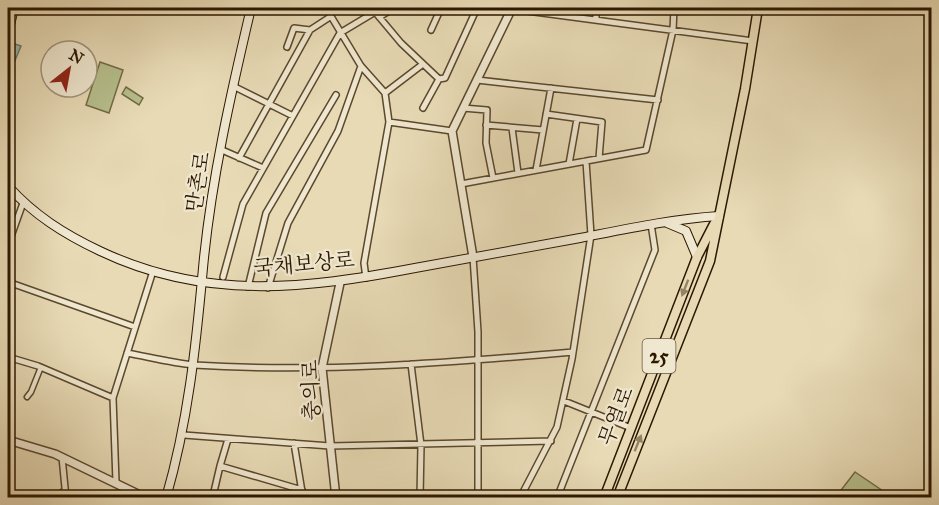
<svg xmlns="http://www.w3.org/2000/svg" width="939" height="505" font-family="'IM FELL Great Primer','Noto Serif KR',serif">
<rect width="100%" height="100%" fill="#e7dab5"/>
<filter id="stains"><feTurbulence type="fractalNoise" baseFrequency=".00333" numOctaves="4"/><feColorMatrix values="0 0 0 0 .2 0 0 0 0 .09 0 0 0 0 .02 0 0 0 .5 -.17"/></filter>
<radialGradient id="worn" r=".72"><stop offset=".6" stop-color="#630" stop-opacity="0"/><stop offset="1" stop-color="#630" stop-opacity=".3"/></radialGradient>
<path fill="#b6bf8d" stroke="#716b46" stroke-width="1.5" d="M100,62l23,8 -14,43 -23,-8z
M126,87l17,11 -4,7 -17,-11z
M855,472l37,25 -57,1z"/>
<path fill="#97bab0" stroke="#6c796a" stroke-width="1.5" d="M12,43l9,3 -7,17 -6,-1z"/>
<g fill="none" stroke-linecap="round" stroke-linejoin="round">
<defs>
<path id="pedestrian" d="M27,397l4,-5 10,-25"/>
<path id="minor" d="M326,8l35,58 24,27 4,29 -25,141 2,15
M512,9l241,32
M379,17l15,-9
M596,20v-12
M431,30l10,-22
M287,47l7,-19 16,2
M477,80l181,20
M233,86l60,30
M385,93l38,-29
M423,108l16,-29 6,-1 32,-70
M463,108l24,2 -1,33 7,35
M546,114l56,8 -3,36
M389,122l63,9
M486,125l57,5
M512,128l6,45
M222,150l41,18
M239,158l71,-128 20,-13
M569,164l8,-45
M536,170l15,-82
M461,184l185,-34 27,-120 1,-22
M8,245l15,-42
M473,257l5,75v166
M223,277l20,-73 97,-171 35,-21 26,31 38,36
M8,282l127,45
M248,287l18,-74 70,-118
M268,288l20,-65 50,-92 23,-65
M127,353c22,4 45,10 67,12 126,8 253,-2 379,-13
M8,357l30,9 75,32
M411,364l10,81 -1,53
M564,401l67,27
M184,435l146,11 221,-5
M228,439l-8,27 82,24
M294,443l9,55
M62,457l4,41
M116,482l-3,-84 40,-127
M213,496l7,-30
M55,498l10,-8
M520,498l37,-71 15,-68 19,-124 -5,-74
M557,498l98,-248 -4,-26"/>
<path id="tertiary" d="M473,257l-21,-126 60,-123
M8,440l47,14 91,44
M336,498l-14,-130 18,-85"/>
<path id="secondary" d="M8,34l6,-26
M8,186c26,29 56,48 92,65 105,50 205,38 315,17 55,-10 110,-20 165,-30 46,-9 92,-19 139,-22
M667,223l19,8 11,26
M166,498c22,-76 30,-152 37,-230 8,-87 28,-175 48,-260"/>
<path id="primary" d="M604,498l93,-241 17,-33
M617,498l93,-237 35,-172 13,-81"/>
</defs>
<use href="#pedestrian" stroke="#5b482d" stroke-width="7"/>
<use href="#minor" stroke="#5b482d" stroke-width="8"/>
<use href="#tertiary" stroke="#5b482d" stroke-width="10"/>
<use href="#secondary" stroke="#2c1700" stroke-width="10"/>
<use href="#primary" stroke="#2c1700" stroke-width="11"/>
<use href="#pedestrian" stroke="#efe7cf" stroke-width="4"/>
<use href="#minor" stroke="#efe7cf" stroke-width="5"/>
<use href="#tertiary" stroke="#efe7cf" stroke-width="7"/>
<use href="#secondary" stroke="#efe7cf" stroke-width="8"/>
<use href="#primary" stroke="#e7dab5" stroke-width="8"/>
</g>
<defs><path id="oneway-solid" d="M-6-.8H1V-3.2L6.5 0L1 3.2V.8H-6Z" transform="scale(1.5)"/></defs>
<g fill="#938264">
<use href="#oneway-solid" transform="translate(685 288) rotate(111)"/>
<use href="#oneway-solid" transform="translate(638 443) rotate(-68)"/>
</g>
<g text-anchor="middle" stroke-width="4.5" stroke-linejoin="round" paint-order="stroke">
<rect fill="#efe7cf" stroke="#66553e" stroke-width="1.5" x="642.5" y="339" width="33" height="34" rx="4.5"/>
<g font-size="20" font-weight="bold" fill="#2c1700">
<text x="659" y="363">25</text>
</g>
<g font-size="21" fill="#2c1700" stroke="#efe7cf">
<text transform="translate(198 182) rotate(-81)" y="7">만촌로</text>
<text transform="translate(304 264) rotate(-5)" y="7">국채보상로</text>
<text transform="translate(311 390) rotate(-92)" y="7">충의로</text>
<text transform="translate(616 416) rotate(-69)" y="7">무열로</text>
</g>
</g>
<rect width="939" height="505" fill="none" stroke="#e7dab5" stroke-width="30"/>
<rect x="9" y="9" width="921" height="487" fill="none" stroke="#2c1700" stroke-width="3"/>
<rect x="15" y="15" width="909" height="475" fill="none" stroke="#2c1700" stroke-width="1.5"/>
<g transform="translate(69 69) rotate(31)"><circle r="28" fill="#efe7cf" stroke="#a1947c" stroke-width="1.5"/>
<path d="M0-4.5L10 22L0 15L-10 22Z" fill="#8f2418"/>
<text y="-9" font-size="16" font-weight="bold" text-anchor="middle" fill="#2c1700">N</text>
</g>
<rect width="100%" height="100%" filter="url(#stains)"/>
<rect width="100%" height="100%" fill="url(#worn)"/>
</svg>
